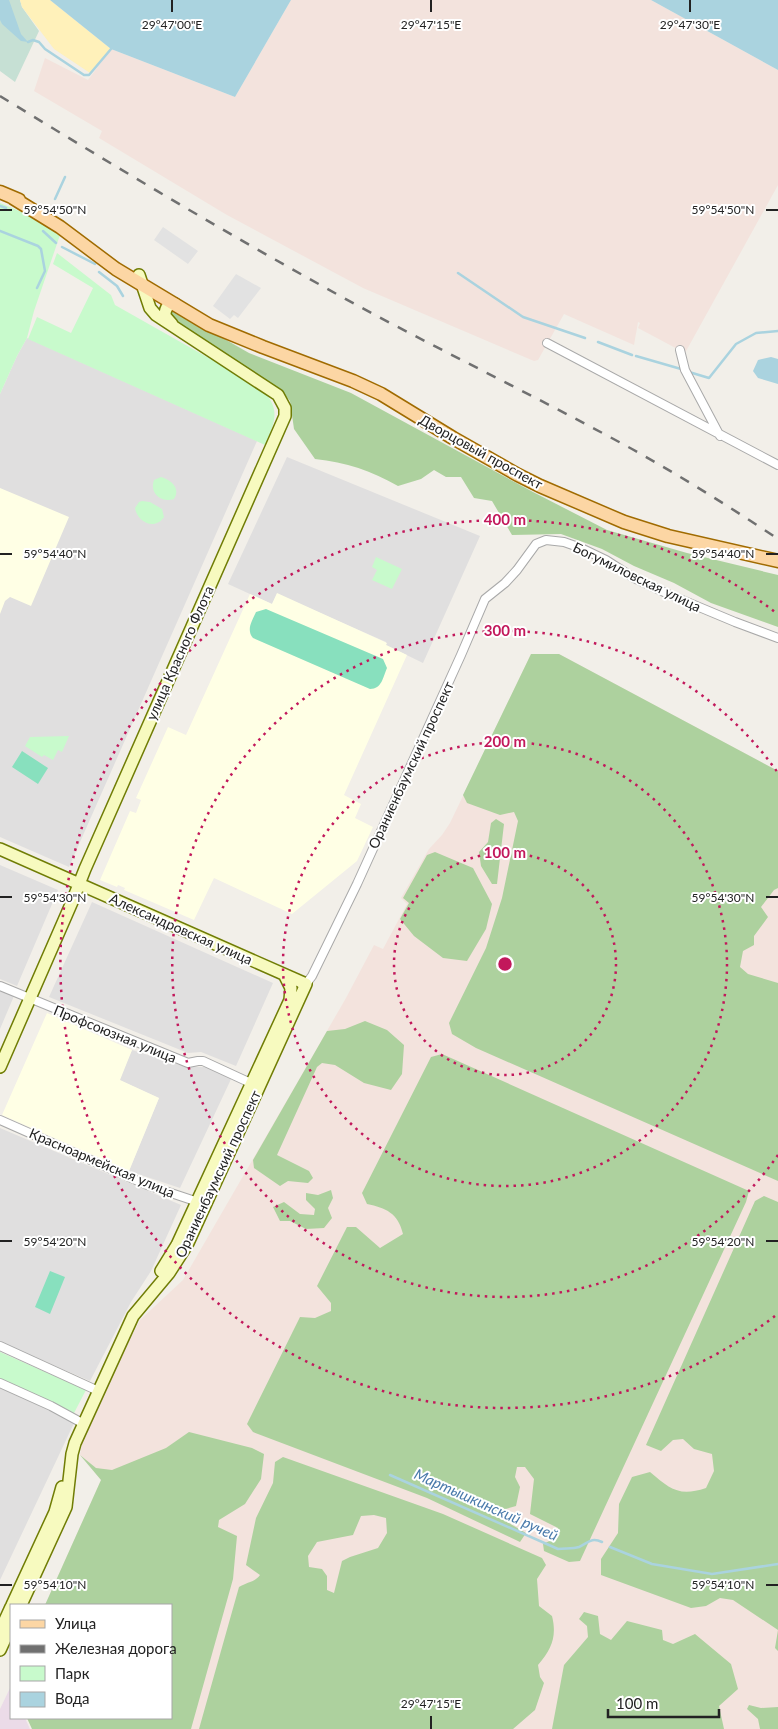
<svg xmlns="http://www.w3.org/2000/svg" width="778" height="1729" font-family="Lato,sans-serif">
<rect width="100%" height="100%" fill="#f2efe9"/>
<path fill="#e0dfdf" d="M27,338l230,103 -188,426 -69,-30v-443l17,-38z
M287,457l193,79 -57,127 -37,-18v-3l-109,-48 -5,10 -44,-20z
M0,865l58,25 -41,96 -17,-7z
M92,902l181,81 -37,83 -35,-14 -13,1 -139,-56z
M0,990l14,6 -14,33z
M132,1050l54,17h20l26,10 -52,111 -51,-17 30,-73 -40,-18z
M0,1128l181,77 -30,66 -20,31 -41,79 -90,-39z
M0,1386l75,35 -75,159z"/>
<path fill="#ebdbe8" d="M11,1686v32h14l5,11h-30v-20z"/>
<path fill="#ffffe5" d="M0,488l69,29 -38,89 -21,-9 -5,4 -5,13z
M277,593l110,50 -1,2 21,10 -63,140 17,9 -6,14 18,9 -16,34 -65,53 -78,-36 -20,42 -70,-30 1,-2 -7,-3 -1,2 -17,-7 30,-69 6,2 5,-13 -5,-2 32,-71 18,8 64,-141 22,10z
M47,1013l85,37 -12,30 39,18 -30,73 -127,-56z"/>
<path fill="#f3e3dd" d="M291,0h360l127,70v115l-93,168 -47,-25 2,-5 -2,-1 -4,23 -70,-31 -26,46 -4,1 -171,-73 -136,-73 -128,-77 3,-7 -68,-40 11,-33 43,22 23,-31 124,48z
M531,654h28l219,117v958h-746l-5,-11h144v-113h-126l56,-125 -21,-25 5,-29 55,-106 43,-40 163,-282 28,-53 9,4 24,-45 -6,-6 28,-49 13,-14 8,-12z"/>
<path fill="#add19e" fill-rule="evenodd" d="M172,309l77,44 102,40 182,99 74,38 80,23 91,22v52l-67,-24 -37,-20 -40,-17 -32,-17 -41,-15 -49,1 -20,-34 -18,-3 -13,-21h-15l-12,-7 -13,9 -23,7c-26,-15 -52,-24 -83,-27l-21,-30 -4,-28 -10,-12 -93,-59 -18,-15z
M531,654h28l219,117v117l-4,2 -13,17 7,10 -14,19v9l-11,6 -3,16 8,7 30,9v198l-302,-133 -24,-14 -3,-11 37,-75 16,-50 16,-77 -4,-9 -14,3 -33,-12 -4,-8z
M496,819l8,5 -7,60h-5l-11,-18 -2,-14 9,-10 3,-19z
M435,852l38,16 19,36 -6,25 -19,32 -24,-3 -29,-22 -14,-17 9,-16 -6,-5 24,-43z
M365,1021l22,9 17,15 -2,29 -11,16 -27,-7 -29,-18 -13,-2 -5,4 -40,88 32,16 4,7 -5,5 -20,-2 -8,5 -26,-18 -1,-8 74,-129 18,-2z
M442,1054l307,137 -3,11 -166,359 -11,1 -25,-11 -1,-7 15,-7v-9l-28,-14 4,-35 -9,-12h-8l-2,10 5,10 -4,19 -17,5 -4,4 31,18 -6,9 -93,-44 -174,-66 -6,-8 53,-107 15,1 16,-7v-8l-14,-17 30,-59h9l24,21 23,-14c-5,-21 -17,-26 -36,-30l-5,-11 69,-136z
M331,1190l2,8 -5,10 4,10 -8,10 -18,1 -16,-8h-10l-7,-14 11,-5 16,12 14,1 1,-6 -9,-9v-7l12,2z
M764,1196l14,6v449l-3,-3 3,-18 -45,-30 -13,-2 -14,8 -15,2 -90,-33v-16l17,-26 1,-29 13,-27 18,-5c20,17 29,25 56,16l8,-17 -2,-17 -18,-5 -11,-10 -10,1 -12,11 -15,-6 109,-244z
M189,1432l63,16 12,6 -3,25 -16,25 -26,16 -1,7 19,9 -4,43 -42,150h-159l-5,-11h144v-113h-126l56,-125 -21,-25 16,13 16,2 54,-22z
M283,1457l160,57 99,44 4,7 -9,14 2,27 13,10c5,20 0,33 -14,49l2,12 4,6 -9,27 -22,19h-314l40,-142c8,-5 16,-5 21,-12l-14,-10 10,-47 17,-35 2,-21zM374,1515l12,3 1,15 -9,15 -28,9 -8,4 -8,32 -7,-3v-14l-5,-7 -13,-2 -1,-11 9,-14 36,-7 8,-19z
M584,1612l14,4 2,18 11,6 16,-19 35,9 1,10 10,4 22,-10 36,30 7,25 -19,17 5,23h-172l12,-64 24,-28 -1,-11 -8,-7z
M749,1705l12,3 17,-1v22h-18l-2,-10 -11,-10z"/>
<path fill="#c6e0d4" d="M0,0h20l2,7 17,24 -24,51 -15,-11z"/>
<path fill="#fff1ba" d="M20,0h30l61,49 -21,24 -36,-24 -32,-42z"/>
<path fill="#c8facc" d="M0,203l24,10 36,22 -26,76 -7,27 -10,18 -17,38z
M57,253l54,42 4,10 145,82c21,21 16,33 5,58l-237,-106 9,-22 34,16 22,-45 -40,-24z
M161,477c10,3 20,11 13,22 -13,4 -25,-6 -20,-19z
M142,501l8,1 12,7 2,8c-9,14 -27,5 -29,-9l4,-6z
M376,557l26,12 -10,20 -20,-9 5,-10 -5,-3z
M69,736l-7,16 -4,-2 -5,10 -9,-5 -2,2 -17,-11 5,-9z
M0,1352l86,38 -13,25 -21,-12 -52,-24z"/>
<path fill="#88e0be" d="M266,609l117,50 4,9c-4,9 -5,21 -17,21l-117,-51c-7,-8 -1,-17 3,-26z
M22,751l26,17 -10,16 -26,-17z
M50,1271l15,6 -15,37 -15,-7z"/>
<path fill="#e2e2e2" d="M163,227l35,24 -10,13 -34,-24z
M236,274l25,14 -23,30 -4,-3 -4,4 -17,-13z"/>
<path fill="#aad3df" d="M0,0h9l12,34 7,8 -7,-1 -19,-17 -2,-4z
M50,0h241l-56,97 -124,-48z
M651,0h127v70z
M771,357l7,2v25l-20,-6 -5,-7 5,-11z"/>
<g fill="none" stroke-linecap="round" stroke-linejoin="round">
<path stroke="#aad3df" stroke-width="2.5" d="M28,42l5,-2 6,2 6,7 39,26h5l22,-26
M55,199l10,-22
M0,206l6,2
M0,231l38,15 3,3 4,22 -8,17
M43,231l13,12
M62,247l33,17
M99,272l18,14 6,10
M458,273l65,44 62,21
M598,342l34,13
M636,356l45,13
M689,372l20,6 27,-34 20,-11 22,-2
M390,1475l168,74c6,-1 15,0 21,-2 9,-4 12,-10 23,-5
M610,1547l42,17 60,10 66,-10"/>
<defs>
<path id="street" d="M547,343l231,122
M680,350l5,20 35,66
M302,985l4,-1 6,-8 45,-92 104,-229 24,-56 20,-16 12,-13 19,-26 10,-4 18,2 17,6 25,12 28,18 34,16 67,28 43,16
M0,986l188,77 10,-2h5l52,24
M0,1120l147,65 54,18
M0,1346l94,43
M0,1383l51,23 33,18"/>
<path id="secondary" d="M172,324l-7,-8c0,-7 2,-12 10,-12
M0,849l306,135 -119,261 -18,28 -36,43 -58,127 -3,11 -6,53 -45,98
M0,1067l72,-165 13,-33 200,-453v-8l-7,-13 -122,-80 -6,-7 -11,-33
M161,1271l16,-26 113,-245 1,-12 -6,-12
M12,1605l43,-93 7,-25
M0,1631l11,-24
M0,1650l11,-24"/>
<path id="primary" d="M0,192l19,8
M13,198l47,29 56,42 93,56 54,22 90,34 28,13 72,44 65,37 22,11 84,36 44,14 110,25"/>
</defs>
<use href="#street" stroke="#a9a9a9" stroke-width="10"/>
<use href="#secondary" stroke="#707d05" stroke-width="14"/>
<use href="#primary" stroke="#a06b00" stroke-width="15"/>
<use href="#street" stroke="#fff" stroke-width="8"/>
<use href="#secondary" stroke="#f7fabf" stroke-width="11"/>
<use href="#primary" stroke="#fcd6a4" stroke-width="12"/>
<path stroke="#707070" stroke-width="2.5" stroke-dasharray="10 10" stroke-linecap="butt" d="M0,96c124,76 249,151 377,220 85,45 171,87 255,133 50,28 98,58 146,90"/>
</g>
<path fill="none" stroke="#222" stroke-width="2" d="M172,0v12M431,0v12M690,0v12M0,210h12M766,210h12M0,554h12M766,554h12M0,897h12M766,897h12M0,1241h12M766,1241h12M0,1585h12M766,1585h12M431,1716v13"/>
<g fill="none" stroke="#c2185b" stroke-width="2.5" stroke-dasharray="2.5 5">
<circle cx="505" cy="964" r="111"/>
<circle cx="505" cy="964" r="222"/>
<path d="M778 1155A333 333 0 1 1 778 773"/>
<path d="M775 1316A444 444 0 1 1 775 612"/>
</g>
<g text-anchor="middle" stroke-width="4" stroke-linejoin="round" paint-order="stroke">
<g font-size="14" fill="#222" stroke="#fff">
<text transform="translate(481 452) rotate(29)" y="5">Дворцовый проспект</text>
<text transform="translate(637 577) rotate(26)" y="5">Богумиловская улица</text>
<text transform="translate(180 653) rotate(-66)" y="5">улица Красного Флота</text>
<text transform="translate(411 765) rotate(-65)" y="5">Ораниенбаумский проспект</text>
<text transform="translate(181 929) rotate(24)" y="5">Александровская улица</text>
<text transform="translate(115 1034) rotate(22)" y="5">Профсоюзная улица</text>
<text transform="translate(102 1163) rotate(23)" y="5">Красноармейская улица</text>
<text transform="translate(218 1174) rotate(-65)" y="5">Ораниенбаумский проспект</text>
</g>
<g font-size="15" font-style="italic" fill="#4a7aab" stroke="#fff">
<text transform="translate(486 1505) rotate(24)" y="5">Мартышкинский ручей</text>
</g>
</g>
<g font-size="12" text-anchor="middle" fill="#222" stroke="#fff" stroke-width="4" stroke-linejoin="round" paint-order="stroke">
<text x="172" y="29">29°47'00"E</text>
<text x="431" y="29">29°47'15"E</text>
<text x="690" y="29">29°47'30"E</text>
<text x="55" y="214">59°54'50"N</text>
<text x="723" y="214">59°54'50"N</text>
<text x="55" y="558">59°54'40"N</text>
<text x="723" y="558">59°54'40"N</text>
<text x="55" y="902">59°54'30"N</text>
<text x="723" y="902">59°54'30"N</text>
<text x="55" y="1246">59°54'20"N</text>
<text x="723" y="1246">59°54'20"N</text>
<text x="55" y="1589">59°54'10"N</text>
<text x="723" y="1589">59°54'10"N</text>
<text x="431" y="1708">29°47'15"E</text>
</g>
<circle cx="505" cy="964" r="8" fill="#c2185b" stroke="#fff" stroke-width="2.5"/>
<g font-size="15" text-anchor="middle" font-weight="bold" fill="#c2185b" stroke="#fff" stroke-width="4" stroke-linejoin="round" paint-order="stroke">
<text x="505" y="525">400 m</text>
<text x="505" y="636">300 m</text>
<text x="505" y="747">200 m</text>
<text x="505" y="858">100 m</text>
</g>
<rect x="10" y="1604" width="162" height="115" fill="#ffffff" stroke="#a7a7a7"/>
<rect x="20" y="1620" width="25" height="8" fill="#fcd6a4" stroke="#a7a7a7"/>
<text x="55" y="1629" font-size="15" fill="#222222">Улица</text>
<rect x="20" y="1645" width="25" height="8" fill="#707070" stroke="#a7a7a7"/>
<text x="55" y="1654" font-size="15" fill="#222222">Железная дорога</text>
<rect x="20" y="1666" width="25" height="15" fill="#c8facc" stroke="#a7a7a7"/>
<text x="55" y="1679" font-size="15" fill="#222222">Парк</text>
<rect x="20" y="1692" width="25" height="15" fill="#aad3df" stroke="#a7a7a7"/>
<text x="55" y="1704" font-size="15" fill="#222222">Вода</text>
<path d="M608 1709v8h111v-8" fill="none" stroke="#222222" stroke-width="2.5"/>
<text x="616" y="1709" font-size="15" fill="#222222" stroke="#ffffff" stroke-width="4" paint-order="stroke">100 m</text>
</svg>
